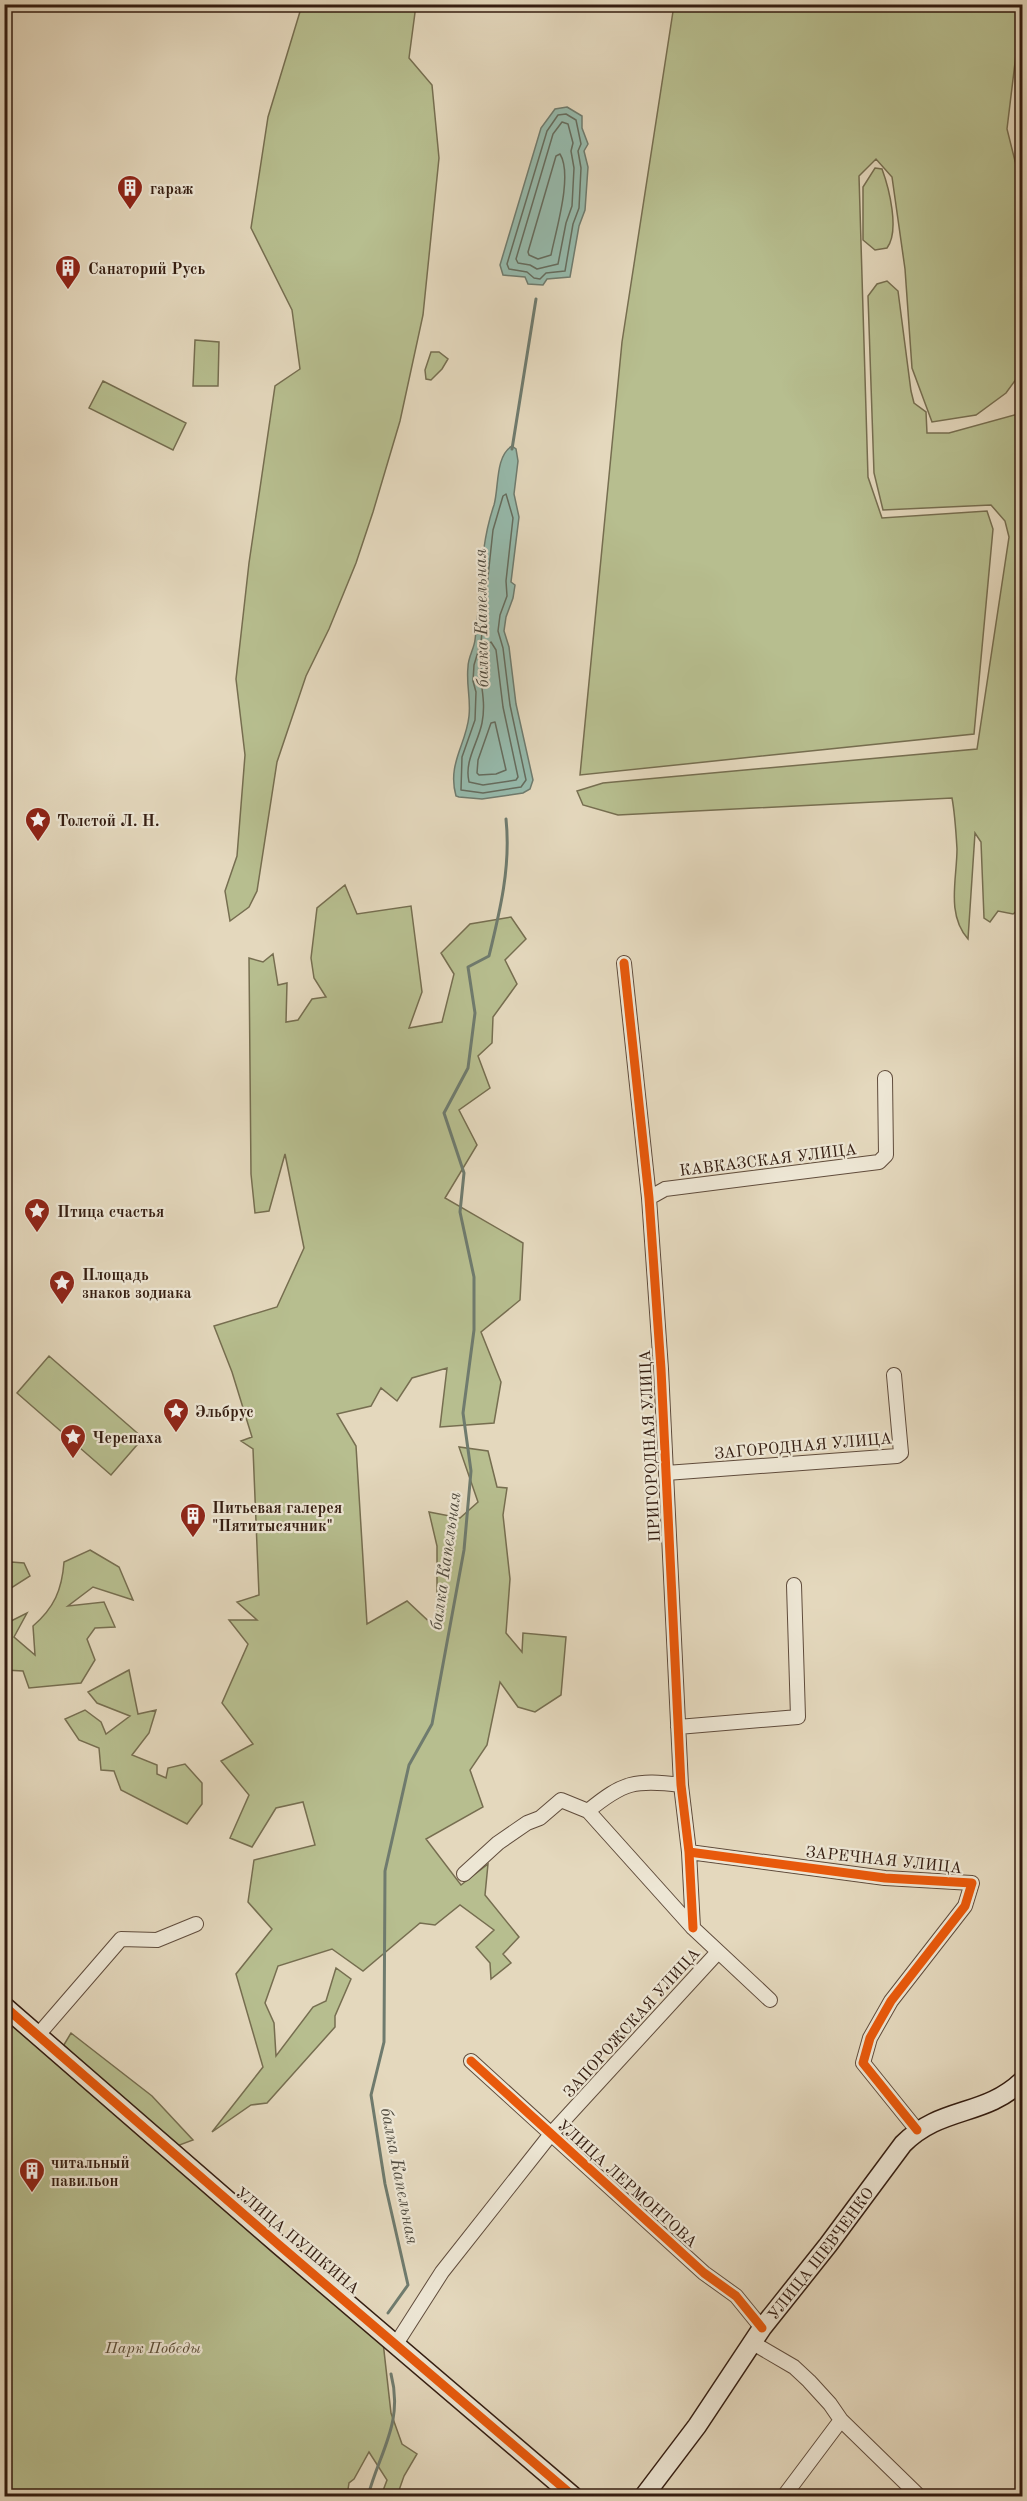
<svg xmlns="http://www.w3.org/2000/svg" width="1027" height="2501" font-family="'Old Standard TT',serif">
<rect width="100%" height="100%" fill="#e4d8bd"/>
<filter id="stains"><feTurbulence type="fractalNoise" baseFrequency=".00333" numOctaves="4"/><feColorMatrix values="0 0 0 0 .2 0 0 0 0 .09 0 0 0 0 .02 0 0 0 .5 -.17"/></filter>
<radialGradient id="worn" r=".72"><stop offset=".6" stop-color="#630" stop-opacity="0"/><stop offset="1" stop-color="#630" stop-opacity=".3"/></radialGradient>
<path fill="#b7be8f" stroke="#766e50" stroke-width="1.5" d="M302,5h114l-7,53 23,27 7,73 -16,157 -23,106 -27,91 -17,51 -27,66 -23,47 -29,86 -20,129 -8,16 -19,14 -5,-30 12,-35 8,-101 -9,-76 13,-116 26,-177 25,-17 -8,-59 -41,-82 17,-111z
M674,5h348l-15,124 12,48 3,194 -16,22 -30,22 -44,7 -20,-54 -7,-99 -13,-92 -16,-18 -17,17 9,301 14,41 105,-7 6,18 -19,205 -394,41 42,-433z
M875,168l7,1c7,19 18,62 5,79l-12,2 -12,-10v-53z
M887,281l11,10 13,100 3,12 12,9 1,21h22l73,-20v494l-9,7 -15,-3 -8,11 -6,-4 -3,-76 -6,-9 -7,106c-22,-25 -11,-60 -11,-90 -1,-17 -2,-35 -5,-51l-334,17 -35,-10 -6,-14 26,-8 374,-34 32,-212 -4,-16 -14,-16 -108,5 -9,-37 -6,-177 9,-12z
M195,340l24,2 -1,44h-25z
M431,352h8l9,7 -6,10 -11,11 -5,-1 -1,-9z
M103,381l83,42 -13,27 -84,-42z
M345,885l12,29 54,-8 11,86 -13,36 33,-6 12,-48 -13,-21 29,-29 41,-7 15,22 -21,21 12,24 -24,33 -1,26 -14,13 12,32 -31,22 18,35 -32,53 78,45 -3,57 -39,32 20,50 -7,41 -54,4 7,-59 -35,10 -15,23 -16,-13 -10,18 -34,8 19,32 11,178 40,-23 30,28v-83l-8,-34 31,6 18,-16 -19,-55 29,4 9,36 10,1 -4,27 7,64 -4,54 16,19 1,-19 43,4 -5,58 -26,17 -17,-5 -18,-25 -13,63 -17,25 13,37 -57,32 35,46 27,-21 -3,31 34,42 -16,17 8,9 -20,16 -1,-16 -14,-16 18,-17 -34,-25 -25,20 -15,-2 -57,48 -31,-22 -54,17 -13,37 9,20 2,33 37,-49 13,-6 10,-33 15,11 -16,37v11l-68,76 -16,2 -39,27 51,-65 -27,-93 36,-45 -24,-27 6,-42 61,-15 -12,-43 -27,6 -24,39 -22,-9 19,-43 -28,-34 32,-17 -31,-41 26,-59 -19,-24h28l-20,-18 22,-7 -6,-146 -12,-8 11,-4 -20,-65 -18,-46 63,-19 27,-59 -19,-94 -16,57 -14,2 -4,-39 -2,-216 14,4 10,-8 5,31 9,-2 -1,39 12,-2 14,-21 14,-2 -12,-19 -3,-20 6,-50z
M49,1356l94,82 -32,37 -94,-82z
M90,1550l29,17 14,33 -40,-13 -25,19 36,-4 11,25 -20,1 -8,11 8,21 -14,23 -52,5 -6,-17 -18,-1v-46l22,-11 -13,24 21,18 -2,-29c21,-18 29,-36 31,-64z
M11,1562l13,1 6,13 -25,16v-23z
M129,1670l9,44 18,-4 -7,23 -17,22 25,10v9l9,4 2,-10 17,-4 17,19v21l-15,20 -66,-34 -7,-19 -13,-1 -2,-22 -20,-8 -14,-21 20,-9 16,12 5,12 24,-18 -33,-13 -9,-11z
M4,2014l379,328 8,71 11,31 15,10 -13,22 -7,20h-16l6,-16 -18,-28 -15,27 -5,4 -2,13h-342z
M71,2033l81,63 41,44 -16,6 -115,-98z"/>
<path fill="#96baac" stroke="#6f7b6e" stroke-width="1.5" d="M567,107l15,9v12l6,16 -4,7 4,16 -3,43 -6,16 -9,51 -23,2 -4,6 -15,-1 -3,-7 -22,-2 -3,-10 41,-137 14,-19z
M512,446l4,3 2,12 -4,33 5,23 -8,65 4,3 -2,13 -7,19 -2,14 5,16 7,57 17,76 -3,9 -7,4 -41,6 -23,-2 -3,-1c-9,-32 10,-51 13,-80 2,-17 -3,-32 -1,-49 0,-10 6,-18 7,-27 6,-44 4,-92 19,-135 5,-17 1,-49 18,-59z"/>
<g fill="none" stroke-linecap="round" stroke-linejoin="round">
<path stroke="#656c5e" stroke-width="1.5" d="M566,114l10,6 5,24 -3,7 3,17 -2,40 -6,16 -8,47 -19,2 -6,6 -6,-1 -7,-6 -18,-3 -2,-5 40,-133 11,-16z
M562,122l6,2 5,19 -2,8 3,17 -2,38 -6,17 -8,41 -21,5 -7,-4 -12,-2 -2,-4 37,-125z
M560,154c13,21 -4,76 -9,101l-13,4 -9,-4 -1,-3 28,-96z
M506,494l7,24 -7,63 1,15 -7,19 -2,16 5,17 7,57 16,75 -5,7 -38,6 -22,-3 1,-33 13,-37 1,-28 -3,-11 1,-16 7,-23 12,-112 10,-34z
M491,642l5,8 7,57 15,70 -2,3 -33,5 -14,-3c-5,-21 9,-39 13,-59 3,-15 1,-28 -1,-42 -2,-13 3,-26 7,-37z
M495,722l11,48 -10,4 -17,1 -2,-2 1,-13 13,-37z"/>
<path stroke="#6f7b6e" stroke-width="3" d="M512,449l24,-150
M388,2313l20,-28 -23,-101 -14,-89 13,-53 1,-171 24,-106 23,-41 32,-174 7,-79 -8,-58 11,-83v-53l-14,-65 4,-39 -20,-60 24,-45 7,-55 -7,-46 21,-11c11,-45 22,-90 17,-137
M368,2496c11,-43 36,-73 23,-122"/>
<defs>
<path id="street" d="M624,963l25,235 12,171 20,416 8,67 4,76
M649,1198l16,-9 214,-27 7,-7 -1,-77
M666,1473l231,-17 4,-3 -7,-78
M678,1727l120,-10 -4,-132
M588,1811l105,117 77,72
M689,1852l196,26 87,5 -7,23 -74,95 -21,37 -7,25 54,67
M464,1874l34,-31 29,-20 13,-5 21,-18 27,11c35,-29 48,-32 93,-26
M38,2035l83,-96 36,1 39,-16
M471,2061l233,212 32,23 26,32
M753,2343l41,24 15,14 21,23 11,16 78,76
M396,2344l46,-72 109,-138 167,-182
M784,2496l57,-76"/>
<g id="secondary">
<path d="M4,2006l275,239 294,251"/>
<path id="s1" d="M644,2496l53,-70 65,-98 66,-83 75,-101c38,-38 81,-27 119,-63"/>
</g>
</defs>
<use href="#street" stroke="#604c3c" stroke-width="16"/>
<use href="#secondary" stroke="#341d11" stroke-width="21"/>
<use href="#street" stroke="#ede6d4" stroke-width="14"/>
<use href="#secondary" stroke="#ede6d4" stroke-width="18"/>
<defs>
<path id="cycleway" d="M624,963l25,235 12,171 20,416 8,67 4,76
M689,1852l196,26 87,5 -7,23 -74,95 -21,37 -7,25 54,67
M4,2006l275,239 294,251
M471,2061l233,212 32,23 26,32"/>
</defs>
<use href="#cycleway" stroke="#ede6d4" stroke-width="13"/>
<use href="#cycleway" stroke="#e8590c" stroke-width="9"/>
</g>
<defs>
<symbol id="building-pin" viewBox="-11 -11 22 30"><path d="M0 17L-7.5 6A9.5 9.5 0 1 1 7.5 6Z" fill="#8f2418" stroke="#ede6d4"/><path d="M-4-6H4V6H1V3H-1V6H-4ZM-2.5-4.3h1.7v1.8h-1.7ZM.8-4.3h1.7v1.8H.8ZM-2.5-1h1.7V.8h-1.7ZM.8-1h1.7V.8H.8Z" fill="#fff"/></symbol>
<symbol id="sight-pin" viewBox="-11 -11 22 30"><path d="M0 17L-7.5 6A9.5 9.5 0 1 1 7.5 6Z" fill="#8f2418" stroke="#ede6d4"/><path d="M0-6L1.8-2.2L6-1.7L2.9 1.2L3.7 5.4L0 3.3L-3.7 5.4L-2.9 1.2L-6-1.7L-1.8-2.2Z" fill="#fff"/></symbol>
</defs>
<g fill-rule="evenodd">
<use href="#building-pin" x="115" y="173" width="30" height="40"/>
<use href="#building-pin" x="53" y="253" width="30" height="40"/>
<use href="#sight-pin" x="23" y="805" width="30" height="40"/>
<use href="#sight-pin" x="22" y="1196" width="30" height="40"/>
<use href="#sight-pin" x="47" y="1268" width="30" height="40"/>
<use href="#sight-pin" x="161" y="1396" width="30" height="40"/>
<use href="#sight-pin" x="58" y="1422" width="30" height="40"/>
<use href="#building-pin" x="178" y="1501" width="30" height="40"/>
<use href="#building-pin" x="17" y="2156" width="30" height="40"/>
</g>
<g text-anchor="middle" stroke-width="4.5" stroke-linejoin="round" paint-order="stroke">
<g font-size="16" font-weight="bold" fill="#341d11" stroke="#ede6d4" text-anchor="start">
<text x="150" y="194">гараж</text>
<text x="88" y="274">Санаторий Русь</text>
<text x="57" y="826">Толстой Л. Н.</text>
<text x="57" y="1217">Птица счастья</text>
<text x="82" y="1280">Площадь<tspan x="82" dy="18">знаков зодиака</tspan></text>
<text x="195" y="1417">Эльбрус</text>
<text x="92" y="1443">Черепаха</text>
<text x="212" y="1513">Питьевая галерея<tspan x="212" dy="18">"Пятитысячник"</tspan></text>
<text x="51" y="2168">читальный<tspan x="51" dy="18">павильон</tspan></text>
</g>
<g font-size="16" fill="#341d11" stroke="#ede6d4">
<text transform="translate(768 1159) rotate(-7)" y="6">КАВКАЗСКАЯ УЛИЦА</text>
<text transform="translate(803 1445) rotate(-5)" y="6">ЗАГОРОДНАЯ УЛИЦА</text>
<text transform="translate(649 1446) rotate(-93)" y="6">ПРИГОРОДНАЯ УЛИЦА</text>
<text transform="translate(884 1859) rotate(6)" y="6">ЗАРЕЧНАЯ УЛИЦА</text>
<text transform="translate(631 2022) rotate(-48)" y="6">ЗАПОРОЖСКАЯ УЛИЦА</text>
<text transform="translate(628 2183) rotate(42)" y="6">УЛИЦА ЛЕРМОНТОВА</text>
<text transform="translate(298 2240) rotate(40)" y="6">УЛИЦА ПУШКИНА</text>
<text dy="6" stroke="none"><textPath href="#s1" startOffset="300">УЛИЦА ШЕВЧЕНКО</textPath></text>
</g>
<g font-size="16" font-style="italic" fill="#5b4d37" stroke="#ede6d4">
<text x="153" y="2353">Парк Победы</text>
</g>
<g font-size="18" font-style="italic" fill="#514c40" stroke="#ede6d4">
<text transform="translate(481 618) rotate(-91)" y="6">балка Капельная</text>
<text transform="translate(445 1561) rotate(-82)" y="6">балка Капельная</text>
<text transform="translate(400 2176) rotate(79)" y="6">балка Капельная</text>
</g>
</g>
<rect width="1027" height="2501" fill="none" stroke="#e4d8bd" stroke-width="24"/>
<rect x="6" y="6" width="1015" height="2489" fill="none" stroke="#341d11" stroke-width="3"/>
<rect x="12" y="12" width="1003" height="2477" fill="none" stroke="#341d11" stroke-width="1.5"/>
<rect width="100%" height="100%" filter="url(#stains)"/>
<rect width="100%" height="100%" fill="url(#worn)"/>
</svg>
